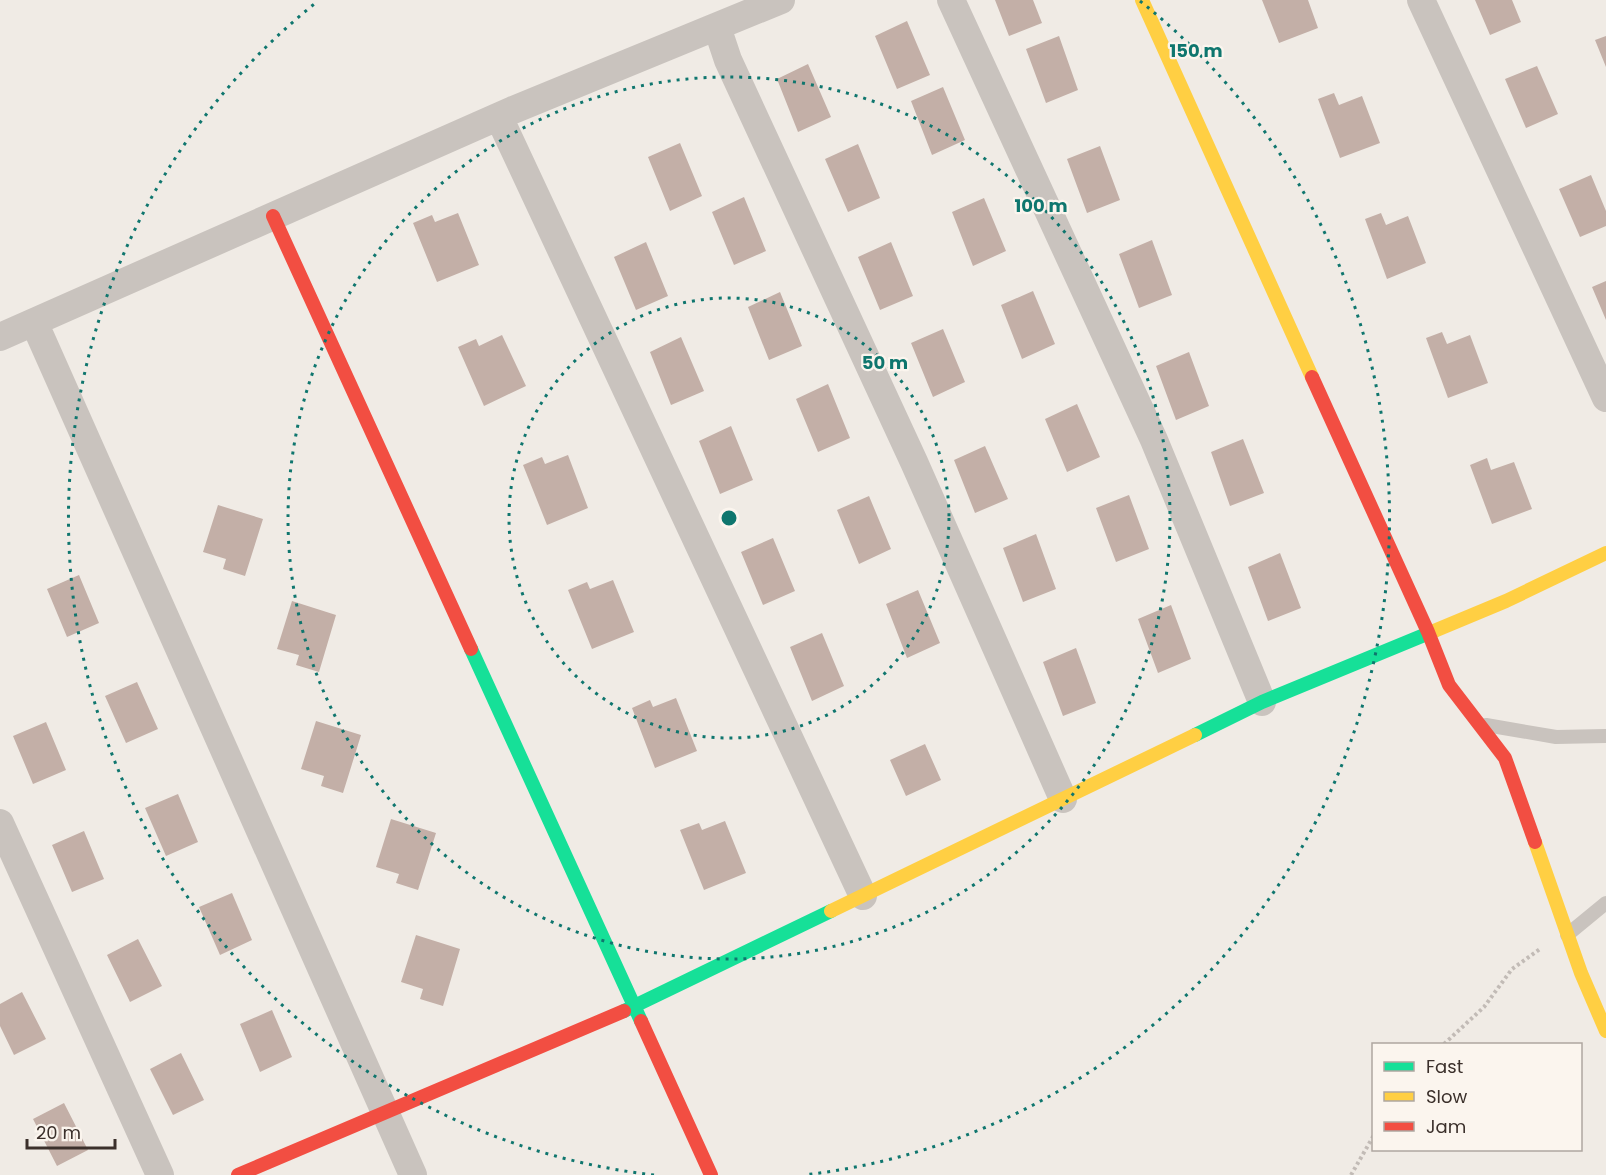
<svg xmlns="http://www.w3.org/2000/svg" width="1606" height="1175" font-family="Poppins,sans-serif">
<rect width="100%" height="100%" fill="#f0ebe5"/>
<path fill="#c3afa7" d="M995,0h38l9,23 -33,13z
M1262,0h46l10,28 -39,15z
M1475,0h37l9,22 -31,13z
M907,21l23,54 -33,14 -22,-53z
M1059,36l19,54 -32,13 -20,-54z
M1606,36v31l-11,-27z
M808,64l23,53 -33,15 -21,-53z
M1537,66l21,48 -32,14 -21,-49z
M943,87l22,53 -33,15 -21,-54z
M1334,93l5,12 23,-9 18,47 -40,15 -22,-59z
M680,143l22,53 -32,15 -22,-54z
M858,144l22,54 -32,14 -23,-53z
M1100,146l20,54 -33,13 -20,-54z
M1591,175l15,36v15l-26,11 -21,-48z
M744,197l22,54 -32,14 -22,-53z
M984,198l22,53 -33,15 -21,-54z
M458,213l21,52 -42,17 -24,-59 19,-8 3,7z
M1381,213l5,12 22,-9 18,47 -39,16 -22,-60z
M1152,240l20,55 -33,13 -20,-54z
M646,242l22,54 -32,14 -22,-53z
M891,242l22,54 -33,14 -22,-53z
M1606,281v39l-14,-33z
M1033,291l22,53 -33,15 -21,-54z
M780,292l22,54 -33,14 -21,-53z
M943,329l22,53 -32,15 -22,-54z
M1442,332l5,12 23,-9 18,48 -40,15 -22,-60z
M502,335l24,51 -42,20 -26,-59 18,-8 3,7z
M681,337l23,54 -33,14 -21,-53z
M1189,352l20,54 -33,14 -20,-54z
M828,384l22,54 -32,14 -22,-53z
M1077,404l23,53 -33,15 -22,-53z
M731,426l22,54 -33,14 -21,-53z
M1243,439l21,54 -34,13 -19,-54z
M985,446l23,53 -33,14 -21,-53z
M568,455l20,53 -41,17 -24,-60 19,-8 3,7z
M1487,458l4,12 23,-8 18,47 -40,15 -22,-59z
M1129,495l20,54 -33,13 -20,-54z
M869,496l22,53 -32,15 -22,-54z
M218,505l45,14 -18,57 -22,-7 3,-10 -23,-7z
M1036,534l20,55 -33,13 -20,-54z
M773,538l22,53 -32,14 -22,-53z
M1280,553l21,55 -33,13 -20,-54z
M79,575l20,48 -32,14 -20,-48z
M613,580l21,52 -42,17 -24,-59 19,-8 3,7z
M918,590l22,53 -33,15 -21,-54z
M292,601l44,14 -17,57 -23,-7 3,-10 -22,-6z
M1171,605l20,54 -33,14 -20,-54z
M822,633l22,53 -32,15 -22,-54z
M1076,648l20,55 -33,13 -20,-54z
M137,682l21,47 -32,14 -21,-47z
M676,698l21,53 -42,17 -23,-60 18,-8 3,7z
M316,721l45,14 -18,58 -22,-7 3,-10 -23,-7z
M46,722l20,48 -33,14 -20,-48z
M925,744l16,36 -35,16 -16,-36z
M178,794l20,48 -32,14 -21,-48z
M391,819l45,14 -18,57 -22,-7 3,-9 -23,-7z
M725,821l21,52 -42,17 -24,-60 19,-7 3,7z
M84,831l20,48 -32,13 -20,-47z
M232,893l20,47 -32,15 -21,-48z
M416,935l44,14 -17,57 -23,-7 3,-10 -22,-7z
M138,939l24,47 -32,16 -23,-47z
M22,992l24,47 -32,16 -14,-29v-22z
M272,1010l20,47 -32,15 -20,-48z
M181,1053l23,47 -31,15 -23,-46z
M64,1103l24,47 -31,16 -24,-47z"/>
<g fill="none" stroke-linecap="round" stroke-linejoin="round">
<path stroke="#c2bbb6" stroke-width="4" stroke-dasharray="3 3" stroke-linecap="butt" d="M1444,1044l40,-37 28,-38 28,-20
M1351,1175l23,-40"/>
<path stroke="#c9c3be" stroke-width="14" d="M1486,725l70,12 50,-1
M1567,935l39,-32"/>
<path stroke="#c9c3be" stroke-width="28" d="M951,0l203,440 108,262
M1421,0l185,398
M717,27l11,33 186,402 149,337
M499,117l364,779
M34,322l379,853
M0,337l513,-227 268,-110
M0,823l160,352"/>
<path stroke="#16e098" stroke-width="14" d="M471,649l170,372
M1195,735l67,-33 172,-71
M624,1011l207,-100"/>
<path stroke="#ffcf43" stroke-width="14" d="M1142,0l170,377
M1434,631l72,-30 100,-48
M1535,842l46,131 25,58
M831,911l364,-176"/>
<path stroke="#f24e42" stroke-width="14" d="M273,216l198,433
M1312,377l116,255 21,53 56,73 30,84
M641,1021l70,154
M238,1175l386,-164"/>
</g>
<g fill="none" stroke="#0f766e" stroke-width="3" stroke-dasharray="3 6">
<circle cx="729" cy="518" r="220"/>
<circle cx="729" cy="518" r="441"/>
<path d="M654 1175A661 661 0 0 1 318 1M1140 1A661 661 0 0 1 804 1175"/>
</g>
<circle cx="729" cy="518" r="9" fill="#0f766e" stroke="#fbf5ee" stroke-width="3"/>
<g font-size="18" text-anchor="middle" font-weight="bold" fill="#0f766e" stroke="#fbf5ee" stroke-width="4.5" stroke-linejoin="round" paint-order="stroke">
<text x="1196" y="57">150 m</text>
<text x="1041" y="212">100 m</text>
<text x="885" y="369">50 m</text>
</g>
<rect x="1372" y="1043" width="210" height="108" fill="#fbf5ee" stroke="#aea6a0" stroke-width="1.5"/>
<rect x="1384" y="1062" width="30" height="9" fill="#16e098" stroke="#aea6a0" stroke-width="1.5"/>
<text x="1426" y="1073" font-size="18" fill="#3b302b">Fast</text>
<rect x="1384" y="1092" width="30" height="9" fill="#ffcf43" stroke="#aea6a0" stroke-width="1.5"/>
<text x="1426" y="1103" font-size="18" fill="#3b302b">Slow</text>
<rect x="1384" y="1122" width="30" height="9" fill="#f24e42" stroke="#aea6a0" stroke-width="1.5"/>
<text x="1426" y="1133" font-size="18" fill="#3b302b">Jam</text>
<path d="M27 1139v9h88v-9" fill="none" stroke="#3b302b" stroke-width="3"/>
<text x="36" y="1139" font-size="18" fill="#3b302b" stroke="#fbf5ee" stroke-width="4.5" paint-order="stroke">20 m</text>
</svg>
